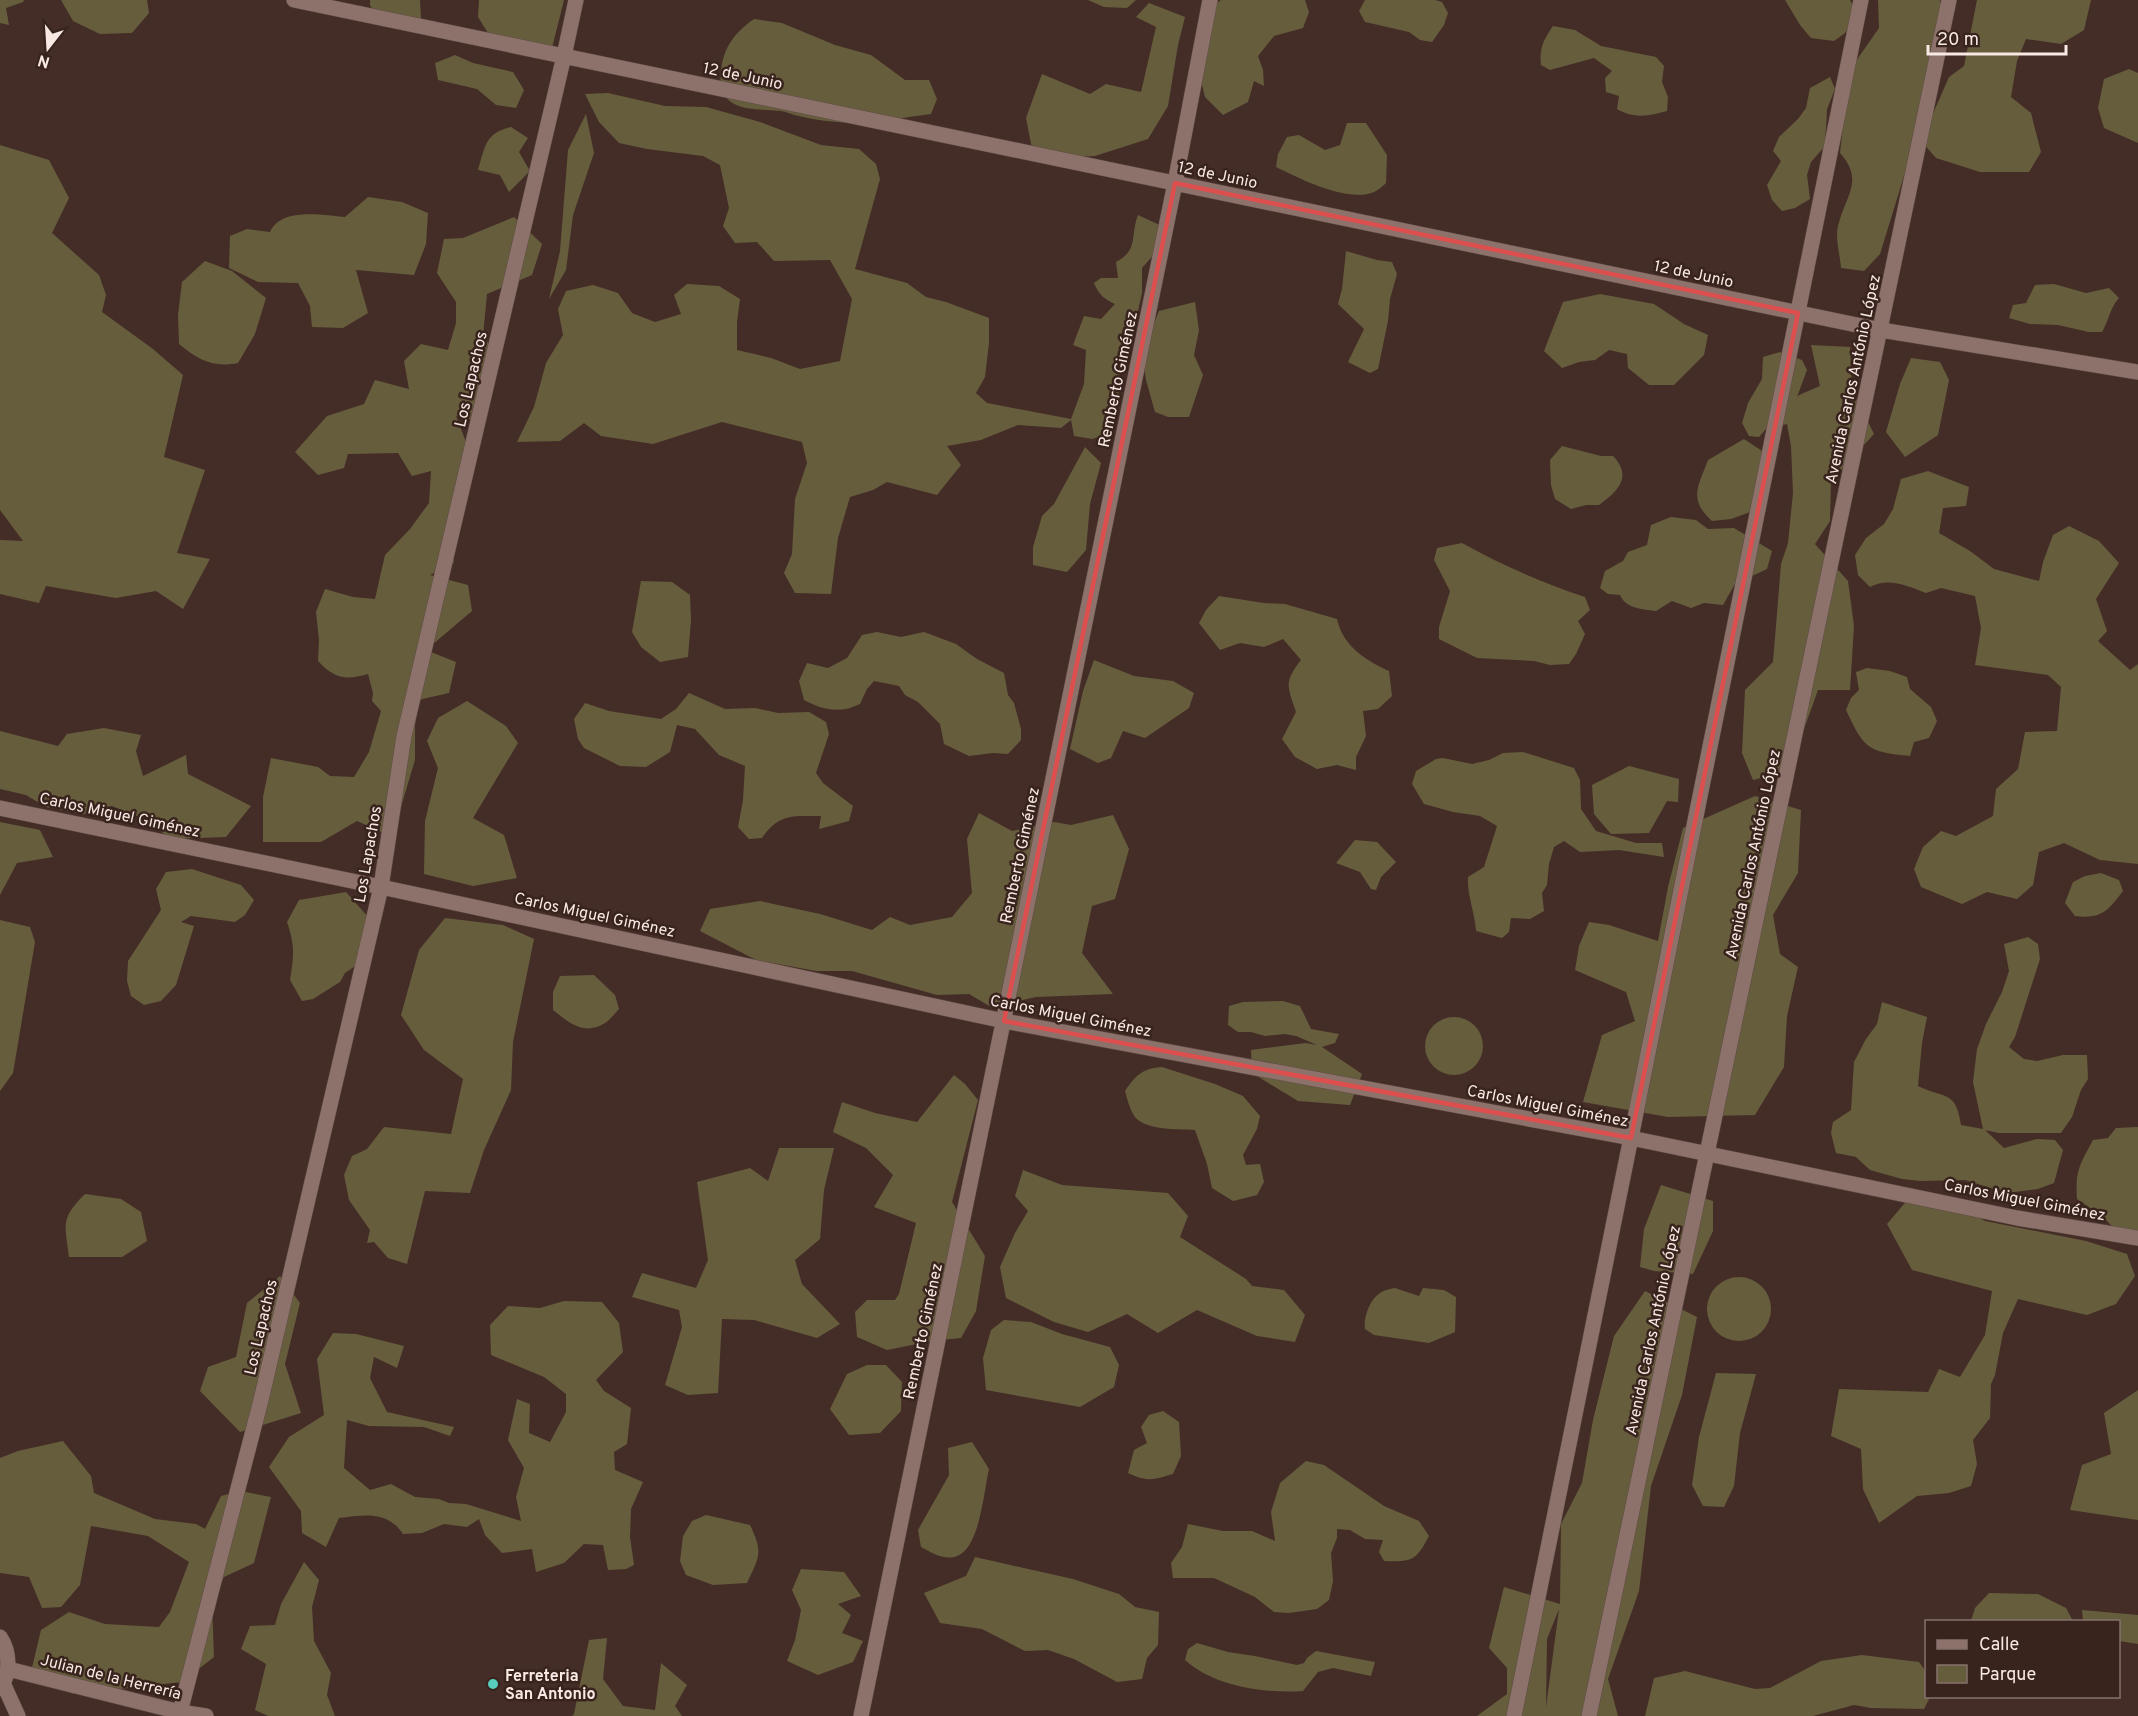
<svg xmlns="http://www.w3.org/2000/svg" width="2138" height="1716" font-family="Overpass,sans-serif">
<rect width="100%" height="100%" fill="#442d27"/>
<path fill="#665d3d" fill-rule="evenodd" d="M0,0h24l-1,2 -17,6 3,17 -9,-2z
M61,0h86l2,13 -17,20 -32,1 -27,-13z
M370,0h50l1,19 -44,-2 -7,-12z
M479,0h85l-13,52 -53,-3 -20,-32z
M1088,0h48l-9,8 -23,-1z
M1221,0h84l4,12 -6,16 -29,8 -16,20 5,14 1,16 -10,-5 -6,21 -25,13 -18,-18 -8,-33 10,-54z
M1365,0h70l7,2 6,11 -4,12 -12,17 -12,-2 -11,-8 -44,-10 -6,-11z
M1785,0h65l8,16 -13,17 -11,8 -23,-3 -11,-13z
M1878,0h62l3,38 -15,60 -48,156 -16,17 -23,-3c-1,-13 -6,-30 -3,-42 7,-30 27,-45 2,-73l9,-82 30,-43z
M1977,0h114l-7,30 -23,14 -35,-5 -9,22 -6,36 20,16 10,39 -12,20h-49l-44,-14 -15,-17 28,-64 15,-11z
M1149,3l36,14 -7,28 -10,61 -20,33 -53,17 -61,3 -8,-41 16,-44 48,20 16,-10 35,8 15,-65 -20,-10z
M754,19l28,4 53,22 36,10 34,25h24l8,19 -6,15c-26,3 -55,10 -82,9 -16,-1 -34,-3 -50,-7 -6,-1 -12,-4 -18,-5 -29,-3 -65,2 -60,-40 2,-23 14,-39 33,-52z
M1553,26l22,4 26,16 55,11 8,9 -2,16 6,15 -1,14c-18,5 -33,8 -50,-2l2,-13 -13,-4 -1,-14 7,-7 -18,-13 -44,12 -9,-5c-2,-17 3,-26 12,-39z
M455,55l18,8 40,9 11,18 -8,18 -20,-3 -19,-16 -39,-9 -3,-17z
M2129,69l9,4v70l-34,-15 -6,-20 6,-29z
M1830,77l5,12 -8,20 -2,37 -14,16 -4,13 3,24 -15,9 -13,3 -10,-11 -5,-15 14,-24 -8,-10 6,-14 19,-18 8,-11 4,-20z
M608,93l57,13 41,1 54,15 61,23 38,4 17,15 4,15 -25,90 52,14 19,14 20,5 43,16v25l-4,34 -9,16 11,10 84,16 13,-35 2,-34 -13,-5 11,-29 17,3 14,-15c-11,-5 -16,-9 -21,-21l7,-5h17l-2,-16c23,-12 14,-26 22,-47l28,13 -2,15 -22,25v25l-7,31 -12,3 -4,67 -11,40 -16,5 -18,-3 -3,-16 -10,8 -43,-3 -37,15 -34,6 14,19 -24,30 -50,-13 -14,8 -23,7 -12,41 -7,56 -36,-1 -11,-20 8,-19 3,-55 12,-36 -5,-21 -80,-20 -69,22 -52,-8 -17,-13 -24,18 -43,1 17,-35 12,-44 17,-28 -5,-26 8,-18 27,-6 25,8 14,20 23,9 26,-8 -7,-19 13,-11 32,2 21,13 -3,23v28l34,8 29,11 40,-8 12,-62 -22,-39 -56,1 -17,-19 -22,1 -12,-17 6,-18 -9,-43 -17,-9 -56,-7 -28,-6 -20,-21 -14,-28z
M586,114l8,39 -21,62 -7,55 -17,29 11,-48 8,-101z
M1347,123h19l21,32 -1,28c-3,3 -8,7 -12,9 -27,11 -73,-13 -98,-25l2,-13 9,-17 12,-2 26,15 15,-5z
M511,127l17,11 -9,14 11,19 -21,21 -9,-17 -22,-5c7,-23 7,-37 33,-43z
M0,145l49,15 20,38 -17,35 47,42 7,20 -4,17 51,37 30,26 -19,82 41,13 -28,83 33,6 -27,50 -27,-18 -40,7 -70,-12 -7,17 -39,-9v-54l23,1 -23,-31z
M368,197l34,5 26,11 -2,31 -12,31 -58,-5 12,43 -25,15 -31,-1 -2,-21 -12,-23 -40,-1 -29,-14 1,-32 17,-7 23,3c11,-25 53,-17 75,-15z
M514,217l28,27 -10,31 -45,19 -4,42 11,15 -17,70 -21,-5 15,39 -23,71 6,37 -24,12 38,10 4,26 -46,39 30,12 -7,31 -31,7 -3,26v34l-23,77 -35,-16 -36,21h-58v-45l8,-39 47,9 12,9 24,1 15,-25 12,-41 -9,-10 1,-8 -5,-19c-23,7 -34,4 -50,-13l1,-21 -3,-28 9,-23 28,8 22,2 10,-44 25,-26 19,-26 2,-32 -19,5 -14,-23 -50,1 -4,14 -26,7 -23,-23 32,-36 37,-12 11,-24 34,9 -5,-28 17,-17 27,6 8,-27v-21l-19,-29 7,-34 19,-1z
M1346,251l31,9 15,2 5,12 -7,25 -2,22 -10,48 -8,4 -22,-11 16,-33 -26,-25 4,-15z
M205,261l27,10 34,27 -11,36 -17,29c-25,5 -40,-3 -59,-19l-1,-29 4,-33z
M2054,284l32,9 23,-5 10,10c-9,10 -10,22 -17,34h-13l-31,-7 -28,-1 -21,-6 4,-13 13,-2 9,-18z
M1600,294l54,10 30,20 24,11 -4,20 -30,30h-25l-21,-17 -1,-14 -18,-4 -14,10 -16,2 -17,6 -18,-17 19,-49z
M1195,302l4,28 -5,25 9,20 -14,42h-21l-13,-5 -9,-32 -4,-27 17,-42z
M1811,345l39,2 2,43 22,44 -43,47 -1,40 -15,23 33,37 6,45 -4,64h-32l-29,81 -36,9 -11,-27 3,-63 28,-28 8,-98 7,-21 5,-50 -2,-47 -4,-22 -21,5 -7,8 -10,-1 -7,-13 6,-20 14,-24 1,-22 17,-5 22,8 5,10 -10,27 2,-2 21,-9z
M1911,358l29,4 9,18 -11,55 -33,22 -19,-25 14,-48z
M1744,439l27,18 -18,54 -22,8 -19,2c-24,-22 -14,-34 -4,-61z
M1562,446l39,10h12c20,21 5,35 -14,49h-13l-15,4 -16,-10 -4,-14 -1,-25z
M1085,447l16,16 -11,41 -4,46 -19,22 -34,-7v-18l9,-31 12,-12z
M1928,471l41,16 -3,19 -23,2 -4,25 31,18 24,18 45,12 4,-19 10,-27 16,-9 30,15 20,22 -23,36 11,32 -9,10 32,29 8,-6v200l-38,-4 -36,-17 -25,9 -6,33 -16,14 -30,-7 -25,12 -41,-17 -7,-18 9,-22 18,-16 15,5 37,-20 3,-27 22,-20 7,-37 32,-1 4,-44 -13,-12 -73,-10 6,-37 -6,-32 -34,-8 -15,5c-19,-7 -37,-16 -56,-6l-12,-12 -3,-20 11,-17 18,-14 9,-15 8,-30z
M1671,517l25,3 12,9 26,-1 38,23 -5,18 -32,15 -12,21 -19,-2 -13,5 -19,-7 -16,10c-13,-2 -30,-2 -36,-16l-12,-1 -8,-6 5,-17 18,-10 5,-9 19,-7 4,-20z
M1462,543c40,22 80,40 123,54l5,13 -12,11 7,13 -9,20 -7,10 -19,1 -16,-4 -57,-3 -38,-19v-12l11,-36 -16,-31 3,-12z
M641,581l31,1 18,13 1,25 -3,37 -28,5 -19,-15 -9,-15z
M1219,596l45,7 21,1 52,15c6,27 28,41 52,52l3,25 -14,13 -15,2 3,25 -10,21v13l-19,-5 -20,4 -22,-12 -13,-18 14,-27c-9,-26 -12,-30 5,-52l-18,-21 -19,8 -24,-4 -20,7 -21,-27 7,-13z
M877,632l24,5 23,-5 32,12 21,15 27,14 4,22 6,8 7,26v11l-13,14 -15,-1 -24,3 -25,-12 -4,-20 -22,-22 -13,-7 -6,-9 -25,-5 -7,8 -7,15c-20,10 -37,6 -56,-4l-5,-19 8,-18 21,5 19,-10 15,-23z
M1094,660l40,16 39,5 21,12 -5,15 -44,30 -22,-7 -12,27 -13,5 -28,-14 13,-58z
M1867,668l23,3 17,6 3,12 21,18 6,14 -8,17 -15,4 -4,14c-43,-4 -46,-8 -64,-46l5,-12 8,-8 -3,-18z
M689,693l36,16 30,-1 23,5 31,-1 17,10 3,12 -13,39 7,10 30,23 -4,15 -30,8 2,-13c-28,0 -42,-3 -59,22l-13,1 -11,-12 5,-27 2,-34 -26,-11 -24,-26 -18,-4 -7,27 -24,15 -26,-1 -36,-18 -6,-9 -4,-20 11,-16 24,8 52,8 15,-10z
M467,701l39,25 12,17 -45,75 31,17 13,43 -44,8 -49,-12 1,-53 13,-53 -11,-27 11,-23z
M104,728l37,7 -5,16 7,25 43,-21 2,19 63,32 -25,31 -57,2 -17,-17 -40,-16 -28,8 -38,-7 -20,-12 -26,-6v-58l58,15 9,-12z
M1523,752l51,16 6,12 1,29 15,22 40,12h26l2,14 -45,-7 -39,2 -16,-11 -10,6 -5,17 -2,21 -5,8 2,18 -14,8 -19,-1 -2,14 -7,6 -26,-7c-1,-18 -9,-36 -8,-54l16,-10 13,-41 -17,-10 -27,-4 -29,-8 -12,-20 4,-13 20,-12 7,-1 29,6 17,-4 14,-7z
M1629,766l50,13 -1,23 -11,-1 -18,32 -38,1 -17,-20 -2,-29z
M1755,796l46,14 -3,63 -25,42 7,39 18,13 -11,49 -3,51 -29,48 -87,2 -85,-15 19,-67 33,-14 -9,-29 -51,-22 4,-24 10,-24 20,3 49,16 10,-54 15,-59z
M979,813l33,18 42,-9 17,3 42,-10 16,34 -14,50 -23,7 -10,47 31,41 -77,3 -45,10 -22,-13 -32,1 -85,-24h-36l-60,-11 -56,-29 10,-22 50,-8 60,13 52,16 18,-13 20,8 42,-8 20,-24 -5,-54z
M0,822l40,8 13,27 -36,6 -17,32z
M1355,840l22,2 19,20 -15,15 -5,13 -5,-1 -11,-17 -24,-9z
M192,869l49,16 13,15 -9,15 -10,7 -44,-6 -10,6 13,4 -18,59 -15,16 -17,4 -13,-9 -4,-15 1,-20 33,-51 -5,-21 10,-17z
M2101,873l18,7 4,11c-16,21 -22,28 -48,25l-10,-13 8,-21 12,-6z
M346,892l23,26 -2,40 -22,15 -5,9 -27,17 -11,2 -12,-21c4,-24 5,-35 -3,-58l12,-22z
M445,918l58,7 31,14 -21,103 -2,48 -27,60 -14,43 -45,-2 -18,73 -19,-6 -14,-16 -7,1 3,-13 -21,-30 -5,-25 8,-19 15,-7 17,-22 67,7 12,-55 -39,-29 -23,-35 18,-65z
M0,920l30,7 5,15 -22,131 -13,18z
M2028,937l10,7 2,15 -25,78 -6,10 15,12 13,2 26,-6h24l1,24 -7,11 -9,27 -11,16h-62l-14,-3 19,18 33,-9 18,1 8,10 -9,33 -16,6 -31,4 -42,-13 -44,1 -19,-2 -32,-9 -14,-13 -20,-4 -5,-20 2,-11 18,-12 3,-48 12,-23 11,-15 5,-22 45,15 -5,26 -4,43c27,13 38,4 43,39l22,4 -10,-47 4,-33 9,-25 16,-32 7,-21 -5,-27z
M594,975l21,20 4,14c-4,4 -9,11 -14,14 -20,13 -36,0 -52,-13v-18l7,-16z
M1283,1001l17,5 11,23 28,5 -4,9 -13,4 40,27 -12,31 -52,-4 -46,-28 -1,-23 55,-7 11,2 -21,-9 -11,-2 -20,2 -14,-4h-13l-10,-7 1,-19 14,-4z
M1425 1046a29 29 0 1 1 58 0a29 29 0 1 1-58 0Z
M1162,1067l53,17 28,12 17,20 -3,13 -14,26 3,10 14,-1 4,18 -7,13 -24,6 -21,-13 -5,-24 -12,-34c-17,-1 -53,1 -62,-16 -4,-7 -6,-16 -8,-23 10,-15 18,-23 37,-24z
M954,1075l11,9 13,16 -26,102 33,54 -9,55 -15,27 -29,3 -45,9 -30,-13 -2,-25 12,-12h28l4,-6 17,-71 -42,-16 19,-32 -27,-27 -33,-16 9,-30 33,11 42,9z
M2138,1127v114l-22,-11 -14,-14 -25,-17c-2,-28 3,-35 16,-59l15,-2 8,-10z
M779,1148h55l-10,42 -4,49 -25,21 7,24 38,40 -23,14 -63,-18 -32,-1 -4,74 -30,2 -23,-10 17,-58 -3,-17 -47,-13 10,-24 54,15 12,-28 -11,-78 53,-14 18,13z
M1023,1170l39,15 106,8 20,23 -8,21 66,42 6,7 32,4 21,25 -10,27 -38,-6 -60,-26 -39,23 -31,-19 -39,18 -34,-10 -48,-24 -6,-31 15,-34 13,-22 -13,-15z
M1661,1185l52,16v30l-20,43 -39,-3 -14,-4 4,-38z
M1915,1191l42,13 28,17 101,20 41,13 8,22 -19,28 -29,11 -69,-16 -15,34 -8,42 -4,9 -1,34 -17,22 4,24 -6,22 -22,7 -32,3 -38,27 -16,-34 -2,-40 -30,-13 8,-47 89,3 11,-23 21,8 25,-42 7,-44 -80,-21 -25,-46z
M85,1194l36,5 20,13 6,29 -25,16h-53c-4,-33 -9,-38 16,-63z
M280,1276l20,27 -15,61 16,49 -61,19 -40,-41 8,-24 28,-10 11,-54z
M1707 1309a32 32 0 1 1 64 0a32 32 0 1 1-64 0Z
M1395,1288l24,8 4,-8 21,2 12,7 -1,35 -26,11 -55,-8 -9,-6c-2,-11 5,-30 15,-36 4,-3 10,-4 15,-5z
M1645,1291l52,26 -15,78 -31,91 -12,105 -31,88 10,37h-141l30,-22v-26l-18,-20 15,-61 56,17 1,-80 21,-41 11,-63 21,-84zM1559,1609l-13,98 1,-68z
M564,1301l38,1 17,21 4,29 -27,28 8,11 27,17 -4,36 -13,8 1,18 28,12 -12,27 -1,28 4,28 -8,4 -18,1 -5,-25 -19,-1 -20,19 -28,9 -4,-23 -30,4 -17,-18 -6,-16 -12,8 -23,-3 -22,9 -19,1c-16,-24 -39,-19 -64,-16l-13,29 -24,-14 -1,-22 -32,-44 20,-30 35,-22 -7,-56 16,-26 23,1 48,12 -7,22 -23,-11 -4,21 17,34 67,15 -4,9 -26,-9 -55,-1 -22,-6 -3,48 26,22 21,-6 24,13 24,2 10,4 17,1 55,17 -5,-24 8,-29 -16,-28 9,-41 13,5 -1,29 21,9 16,-30v-18l-22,-17 -53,-22 -1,-30 18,-19 32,2z
M1004,1320l27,2 31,12 48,13 9,18 -5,22 -34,20 -94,-17 -3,-32 8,-28z
M867,1365h19l16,17 -1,29 -21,22 -31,2 -19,-26 17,-35z
M1716,1373l40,1 -16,59 -6,53 -10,21 -21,-1 -11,-21 7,-48z
M2138,1390v130l-68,-10 12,-45 29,-11 -7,-41z
M1163,1411l16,11 2,34 -8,18c-20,6 -26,8 -45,-1l6,-23 13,-7 -6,-16 8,-12z
M63,1441l28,35 3,17 61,26 41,5 9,5 16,-33 19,-5 31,6 -17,66 -30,14 -12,25 2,55 -32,25 -109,12 -43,-18 11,-46 28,-18 36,12 54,3 11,-15 19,-50 -41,-26 -57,-10 -11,59 -19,22 -19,1 -13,-31 -29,-4v-115l18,-7z
M972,1442l17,27c-5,21 -9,79 -32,87 -12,5 -25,-3 -36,-9l-3,-17 31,-55 -1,-27z
M1306,1461l18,4 60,41 35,15 10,15c-13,25 -17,26 -45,25l-5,-9 4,-12 -18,-1 -15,-9 -13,-1v9l-6,15 2,28 -4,19 -12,9 -28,4 -15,-1 -19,-15 -41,-19h-41l-2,-15 11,-16 6,-23 35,7h29l23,10 -4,-29 9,-29z
M706,1515l44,10c13,27 10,31 -3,58l-34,2 -27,-10 -6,-14 3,-25 9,-15z
M975,1557l98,22 46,15 16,13 24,5 -1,33 -11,13 -5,21 -25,3 -43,-23 -26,-9 -23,1 -43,-22 -42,-6 -16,-30 42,-17z
M304,1562l15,18 -7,27 2,34 17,32 -4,22 8,21h-67l-13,-6 11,-46 -25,-15 9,-23 25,-1 6,-21z
M801,1569l43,3 17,24 -23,8 13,11 -9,18 21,8 -10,21 -35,13 -31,-14 8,-21 6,-30 -9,-20z
M1989,1593l49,1 28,14 7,13h-102l4,-13z
M2082,1610l56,5v29l-19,-3 -1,-19 -35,-1z
M607,1638l-4,41 20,27 32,4 6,-47 26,22 -12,21 7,10h-110l2,-2 15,-74z
M1197,1643l31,9 27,4 42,9 7,-2 3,-5 9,-7 59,11 -4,14 -38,-8 -15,4 -15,19c-37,3 -90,-5 -118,-31l3,-11z
M1862,1655l57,7 7,10v24l4,1 -6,12 -53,-1 -17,-3 -41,11h-168l9,-38 31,-7 70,18 15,-1 51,-27z"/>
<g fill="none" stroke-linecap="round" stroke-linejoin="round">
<defs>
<path id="minor" d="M294,0l1587,330 257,42
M0,808l381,79 623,134 627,117 386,80 121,20
M8,1669l172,43 26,4
M180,1712l81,-312 120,-513 23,-151 160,-680 12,-56
M861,1716l314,-1533 35,-183
M1514,1716l347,-1716
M1589,1716l360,-1716"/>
<path id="tertiary" d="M0,1637c10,15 11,36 0,51
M3,1683l15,33"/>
</defs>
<use href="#minor" stroke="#5f4c46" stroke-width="16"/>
<use href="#tertiary" stroke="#5f4c46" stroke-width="16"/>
<use href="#minor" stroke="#8c726a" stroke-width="15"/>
<use href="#tertiary" stroke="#8c726a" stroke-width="15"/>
</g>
<path fill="none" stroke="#dd4f4e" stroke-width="4.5" stroke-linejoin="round" d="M1175,183l623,130 -167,825 -627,-117z"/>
<circle fill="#59cebe" stroke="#39231d" stroke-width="2" cx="493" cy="1684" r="6"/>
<g text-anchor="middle" stroke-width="5" stroke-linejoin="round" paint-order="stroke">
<g font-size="16" fill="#f8e9e4" stroke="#39231d">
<text transform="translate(743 75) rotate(12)" y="6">12 de Junio</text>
<text transform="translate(1218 174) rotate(12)" y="6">12 de Junio</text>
<text transform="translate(1694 273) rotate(12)" y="6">12 de Junio</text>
<text transform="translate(470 379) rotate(-77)" y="6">Los Lapachos</text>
<text transform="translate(1117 379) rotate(-78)" y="6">Remberto Giménez</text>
<text transform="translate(1852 379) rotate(-78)" y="6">Avenida Carlos António López</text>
<text transform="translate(120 814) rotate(12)" y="6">Carlos Miguel Giménez</text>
<text transform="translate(367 854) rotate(-80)" y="6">Los Lapachos</text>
<text transform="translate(1752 854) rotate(-78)" y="6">Avenida Carlos António López</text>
<text transform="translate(1019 855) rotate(-78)" y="6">Remberto Giménez</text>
<text transform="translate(595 914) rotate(12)" y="6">Carlos Miguel Giménez</text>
<text transform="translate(1071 1015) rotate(11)" y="6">Carlos Miguel Giménez</text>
<text transform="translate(1548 1105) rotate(11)" y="6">Carlos Miguel Giménez</text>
<text transform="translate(2025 1199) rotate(11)" y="6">Carlos Miguel Giménez</text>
<text transform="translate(260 1327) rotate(-77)" y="6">Los Lapachos</text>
<text transform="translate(1652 1330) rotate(-78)" y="6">Avenida Carlos António López</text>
<text transform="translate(922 1331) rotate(-78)" y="6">Remberto Giménez</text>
<text transform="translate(111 1676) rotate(14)" y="6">Julian de la Herrería</text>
</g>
<g font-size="16" font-weight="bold" fill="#f8e9e4" stroke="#39231d" text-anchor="start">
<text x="505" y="1681">Ferreteria<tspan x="505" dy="18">San Antonio</tspan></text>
</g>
</g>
<rect x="1925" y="1620" width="195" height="78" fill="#39231d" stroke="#85726d" stroke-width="1.5"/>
<rect x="1937" y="1640" width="30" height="9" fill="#8c726a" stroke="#85726d" stroke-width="1.5"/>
<text x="1979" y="1650" font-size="18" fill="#f8e9e4">Calle</text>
<rect x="1937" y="1665" width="30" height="18" fill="#665d3d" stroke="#85726d" stroke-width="1.5"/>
<text x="1979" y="1680" font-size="18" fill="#f8e9e4">Parque</text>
<g transform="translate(48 48) rotate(197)" stroke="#39231d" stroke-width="4.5" paint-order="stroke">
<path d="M0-4.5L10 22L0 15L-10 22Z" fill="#f8e9e4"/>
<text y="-9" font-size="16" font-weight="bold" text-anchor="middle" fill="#f8e9e4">N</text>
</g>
<path d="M1928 45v9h138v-9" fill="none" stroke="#f8e9e4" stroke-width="3"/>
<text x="1937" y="45" font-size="18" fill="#f8e9e4" stroke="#39231d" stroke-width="4.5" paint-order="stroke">20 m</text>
</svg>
